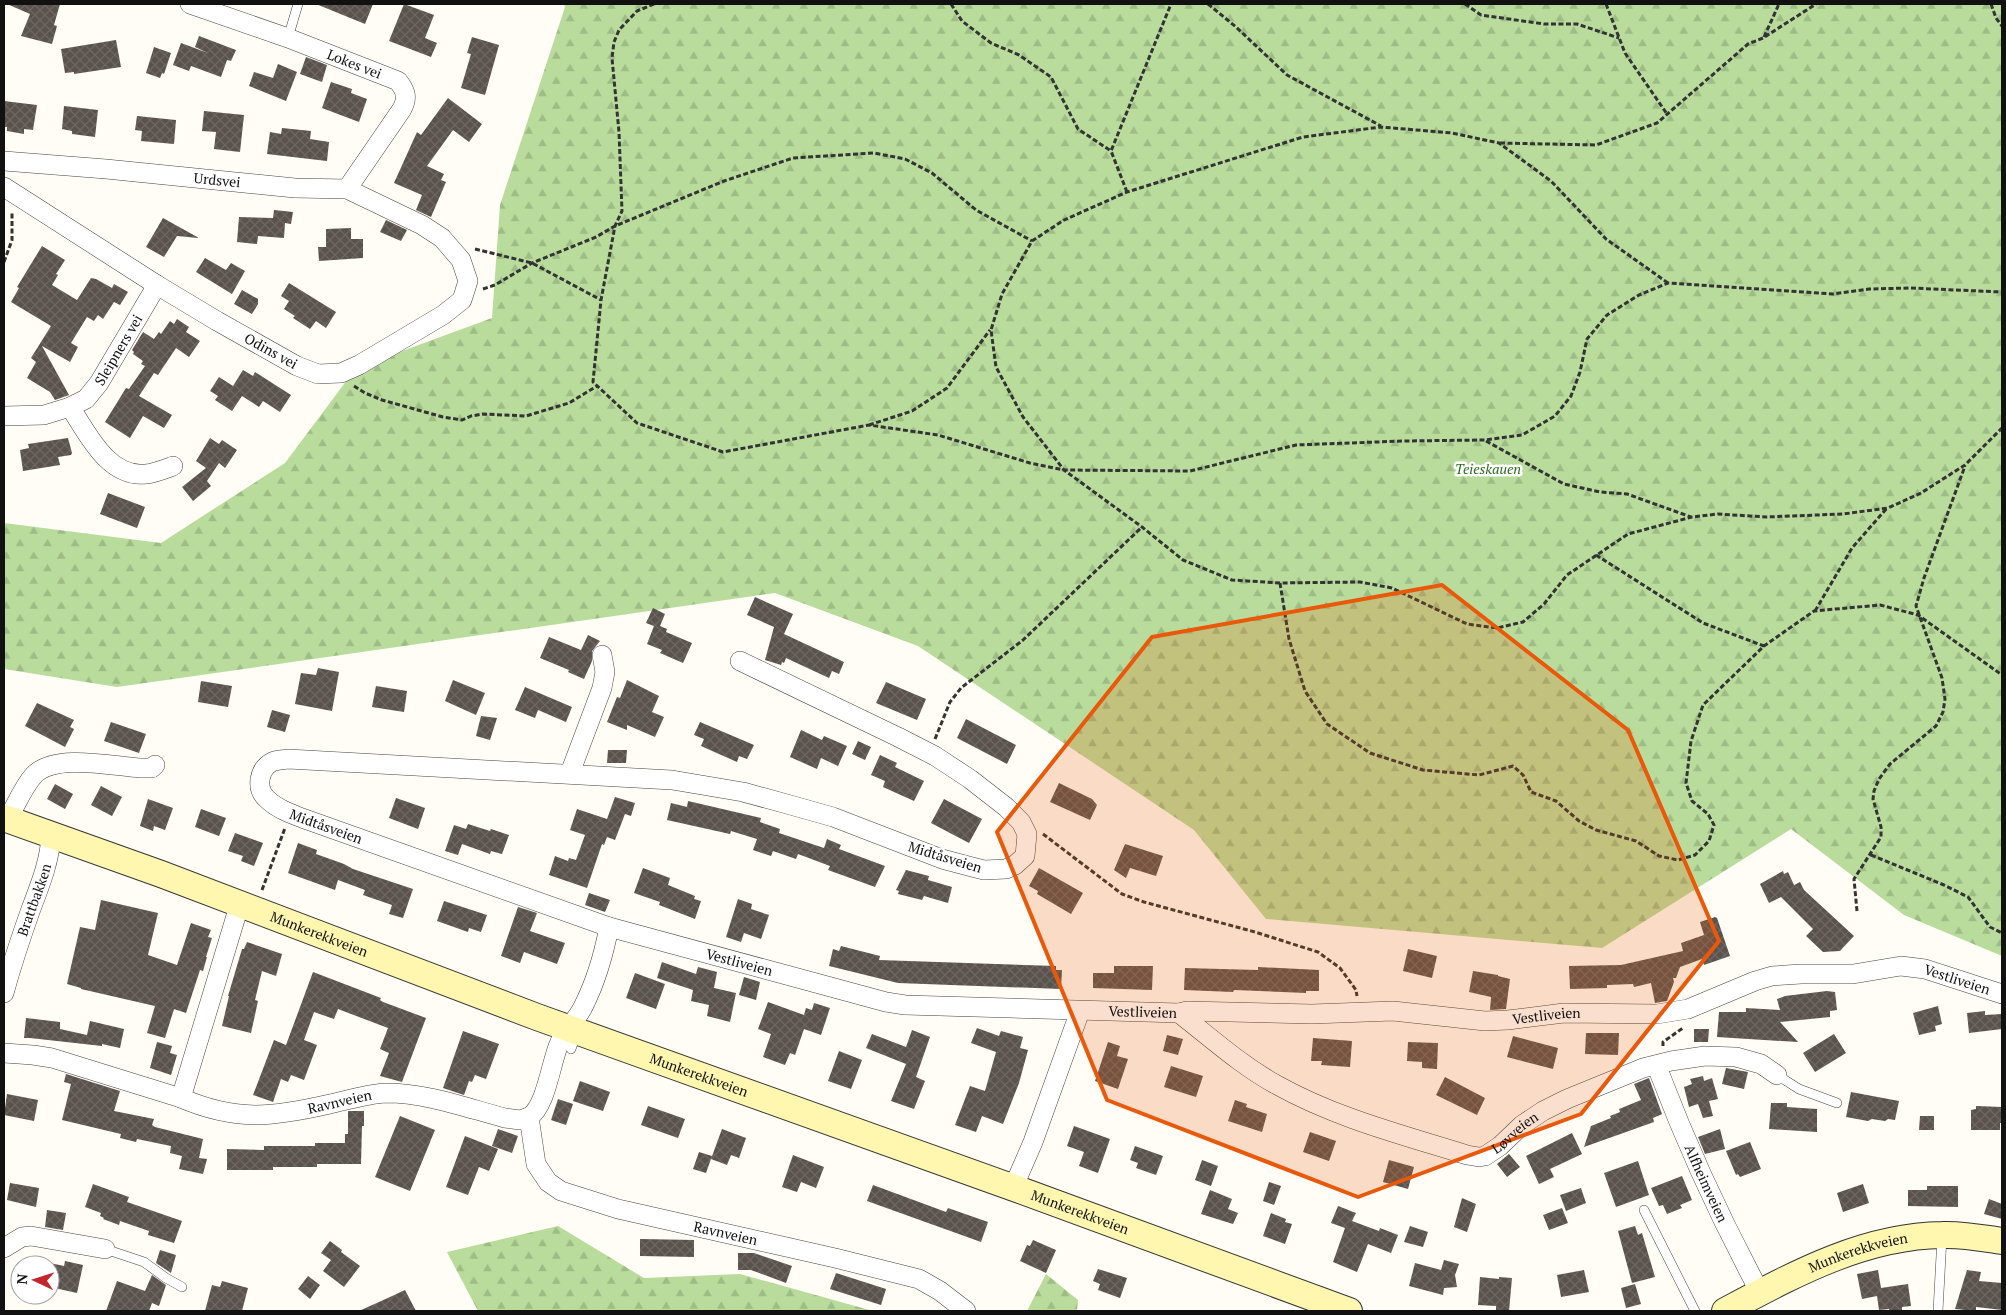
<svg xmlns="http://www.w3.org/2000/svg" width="2006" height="1315" font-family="'PT Serif',serif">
<defs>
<pattern id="forest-firs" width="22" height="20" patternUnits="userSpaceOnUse" patternTransform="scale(1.25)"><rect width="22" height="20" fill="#b9dc9c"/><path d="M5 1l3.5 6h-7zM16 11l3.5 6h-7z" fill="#9ebc85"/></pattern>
<pattern id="building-cross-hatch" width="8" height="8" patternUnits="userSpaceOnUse" patternTransform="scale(1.25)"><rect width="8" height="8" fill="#5a524d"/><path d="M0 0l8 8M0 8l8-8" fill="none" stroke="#6d6662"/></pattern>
</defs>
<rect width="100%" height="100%" fill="#fffdf5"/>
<path fill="url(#forest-firs)" d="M564,4h1438v952l-98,-41 -113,-86 -189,119 -336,-29 -72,-89 -276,-184 -143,-53 -658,94 -113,-18v-146l157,20 124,-80 71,-95 136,-50 8,-113 65,-198z
M558,1226l86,52 96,-4 133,37h-395l-31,-59z
M1046,1274l32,26 -1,11h-50z"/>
<path fill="url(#building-cross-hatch)" d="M7,4h53l-6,21 3,1 -5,18 -31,-8 9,-22z
M316,4h57l-8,20z
M404,4l30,11 -9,23 12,5 -6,14 -42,-16z
M199,36l37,14 -5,11 -4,-1 -6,17 -30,-11 -2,5 -16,-6 8,-22 27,10 -13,-6z
M472,37l27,8 -14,50 -24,-7 10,-34 -4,-1z
M116,40l5,27 -47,7v-2l-9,1 -4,-24z
M154,47l17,6 -7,21 -2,-1 -2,5 -14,-5z
M306,57l21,8 -5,17 -22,-8z
M278,64l19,8 -11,29 -37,-15 5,-14 19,6z
M331,82l21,7 -1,4 16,6 -8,23 -37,-14z
M448,98l34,26 -13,18 -16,-12 -26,36 17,8 -3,6 5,2 -15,35 -15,-7 6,-15 -28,-12 23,-51 4,3z
M4,101l33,4 -4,25 -9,-1v5l-17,-3v-4h-3z
M64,106l34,4 -3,27 -23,-3v-3l-10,-2z
M204,111l40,4 -4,37 -26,-3 2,-17 -14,-1z
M137,116l39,4 -2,24 -33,-3 1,-10 -7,-1z
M282,128l29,3 -1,8 19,3 -2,19 -60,-7 3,-22 11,2z
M274,210l19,2 -2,12 -6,-1 -1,15 -26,-2 -1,8 -20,-2 2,-25 34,1z
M163,218l36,20 -22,-2 -13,21 -18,-10z
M386,220l21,10 -6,11 -21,-9z
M351,228v11h12v19l-44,3 -1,-14h8v-18z
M42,246l23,14 -9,14 2,1 -6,10 25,15 14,-22 5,1 16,9 2,-4 14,8 -8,13 -6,-3 -11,17 -5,-4 -4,6 -7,-4 -16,26 7,4 -8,15 -28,-16 27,49 -14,5 -5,-8 -23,-14 9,-16 -5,-4 20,-32 -40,-24 8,-14 -2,-1z
M205,258l21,12 5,-7 14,8 -13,23 -36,-22z
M289,283l47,29 -10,16 -10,-7 -6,8 -17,-11 2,-2 -11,-7 5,-8 -8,-5z
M242,290l16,9v5l-6,10 -18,-10z
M177,319l12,8 -3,5 14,9 -11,16 -13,-9 -18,27 -4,-2 -15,23 33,19 -8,13 -21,-12 -13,22 -25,-16 21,-34 3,1 16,-23 -4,-2 2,-3 -10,-7 1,-2 -2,-2 11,-18 11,7 5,-7 2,2 9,-13 4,3z
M243,370l10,6 2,-4 36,23 -11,17 -17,-11 -4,6 -17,-11 -10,15 -17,-11 3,-4 -8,-5 9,-14 14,9z
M68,438l4,15 -1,2 -13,2 2,8 -37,6 -3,-21 9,-2 -1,-4z
M210,438l9,6 3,-4 15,10 -12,18 -6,-5 -12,18 4,5 -18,15 -11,-14 24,-19 -10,-7z
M108,493l37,14 -8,21 -37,-14z
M755,597l38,17 -9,20 60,28 -5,12 -7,-3 -3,7 -43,-20 -2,5 -2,-1 -1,3 -16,-5 9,-33 -27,-12z
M653,608l12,6 -5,12 7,3 -1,3 26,11 -9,20 -23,-10 2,-3 -15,-6 7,-18 -8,-3z
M588,635l12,6 -8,10v10l-8,18 -16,-7 1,-2 -29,-12 9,-21 32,13z
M318,668l21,4 -7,39 -37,-7 6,-31 15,2z
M453,680l32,13 -9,22 -31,-14z
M627,680l32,16 -7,16 12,5 -9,20 -28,-12v5l-20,-8 10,-25 3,1z
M201,681l31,5 -4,21 -30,-5z
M886,682l40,17 -9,21 -41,-17z
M376,686l31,5 -3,21 -32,-5z
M525,687l47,20 -6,15 -28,-12 -3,8 -20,-8z
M37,703l37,17 -4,7 4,2 -9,18 -40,-21z
M272,710l18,5 -5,17 -18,-5z
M481,716l16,2 -7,22 -14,-4z
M966,719l50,26 -9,19 -50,-26z
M111,722l35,12 -7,19 -35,-12z
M700,722l54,23 -7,14 -8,-3 -2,6 -36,-16 3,-7 -10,-4z
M801,730l21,10 2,-4 23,10 -9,20 -17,-8 -4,11 -27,-12z
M858,741l13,6 -6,13 -13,-6z
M608,750h19l-1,13h-19z
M880,755l17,8 -2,4 29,14 -10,20 -31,-14 2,-6 -14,-6z
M1059,783l33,16 5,6 -7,15 -40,-18z
M55,784l18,10 -8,15 -18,-10z
M101,786l21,11 -10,19 -21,-11z
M615,797l20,6 -4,13 -6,-2 -10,26 -8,-3 -3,8 -2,-1 -15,44 -38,-13 6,-19 13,5 1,-3 7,2 9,-25 -15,-5 7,-21 30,10z
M396,798l29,10 -7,21 -29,-11z
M148,799l25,9 -8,22 -11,-4 -1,5 -13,-5z
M944,799l38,20 -13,24 -38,-20z
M688,801l73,17 -1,4 20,7 -1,4 45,15 3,-9 14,6 -2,4 46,17 -10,21 -47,-17 2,-4 -32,-12 -2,5 -23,-8 -2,5 -18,-6 4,-11 -26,-8 -1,3 -63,-14 4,-17 16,4z
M201,809l25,9 -7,18 -24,-9z
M468,824l22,7 1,-2 18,6 -7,19 -11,-3 -1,3 -28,-10 -4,11 -13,-4 9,-26 12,4z
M235,833l28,10 -9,23 -13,-5 2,-5 -15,-5z
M298,843l19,7 -1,4 28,10 9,5 60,20 -10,29 -14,-4 3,-9 -29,-10 2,-5 -27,-10 -3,10 -47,-17z
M1125,844l38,12 -7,20 -26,-8 -4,10 -12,-8z
M643,868l27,10 -2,7 27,11 -1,3 7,2 -6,18 -36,-14 1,-3 -26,-9z
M1039,868l44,25 -12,21 -34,-20 1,-3 -9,-5z
M906,870l23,6 -1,4 24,7 -4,16 -24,-7 -2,4 -24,-6 1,-3 -3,-1z
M1783,871l1,3 4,-2 6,13 6,-3 4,8 50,46 -14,15 -17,1 -17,-16 7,-7 -32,-32 -12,6 -9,-19z
M589,893l21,7 -5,12 -20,-7z
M738,899l14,5 -1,5 18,6 -8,24 -17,-6 -3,9 -15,-5z
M101,900l57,13 -10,42 29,10 14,-42 20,7 -3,7 4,1 -6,19h1l-4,14 -3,-1 -14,43 -12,-4 -9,29 -18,-5 8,-27 -74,-17v-1l-14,-4 13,-57 15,3z
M444,901l43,14 -6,17 -12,-4 -1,4 -31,-11z
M518,907l19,6 -7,18 35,12 -8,21 -33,-12 -4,11 -19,-7z
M1715,917l2,1 13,38 -26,9 -2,-6 -22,8 -4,11h-3l1,4 -7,19 -12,2 -4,-20 -17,4 -1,-3 -26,1v3l-37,1 -1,-23 52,-1 62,-14 -2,-8 23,-8 -4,-13z
M247,942l35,12 -6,22 -14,-5 -7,29 3,1 -7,32 -29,-7 7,-30h-1l14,-47h2z
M841,946l39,10 -1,4 177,6v4h6l-1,19 -163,-6 -69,-17 4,-17 6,2z
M1408,949l29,7 -5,22 -29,-7z
M662,962l34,12 2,-7 19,5 -3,16 22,5 -6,29 -23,-6 2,-11 -18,-4 2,-11 -36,-12z
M1114,966h39l-1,24 -59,-2v-15h21z
M1258,967l61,3v21h-13v2l-72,-3 -1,2 -49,-2 1,-22 73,2z
M1473,971l25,4v1l12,3 -4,30 -16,1 1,-13 -22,-5z
M313,972l68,26 -1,2 3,2 43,16 -24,64 -22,-6 9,-23 -9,-4 8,-21 -50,-19 -4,10 -20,-7 -10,28 13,5 -13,35 -13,-5 -3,7 -7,-3 -8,23 -20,-7 21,-55 12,5z
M635,973l30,11 -9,25 -30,-11z
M744,977l16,5 -4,18 -17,-5z
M1827,991l8,1 2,18 -7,1v6l-50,5 18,20 -81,-5 2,-25h27v-4l34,2 -3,-11 8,-3z
M768,1002l36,13 2,-7 6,2 2,-7 16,5 -9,27 -17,-6 -9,26 -5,-2 -5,12 -22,-8 8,-23 -13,-5z
M1938,1006l4,18 -7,2 1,5 -17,4 -6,-22z
M1985,1011v4l17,-1v15l-33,4 -2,-20z
M26,1018l34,4v7l27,6 3,-14 34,8 -4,19 -18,-4v2l-72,-8h-6z
M977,1028l22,8 2,-5 22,6 -3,11 8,2 -9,33 -16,41 -21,-8 -6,16 -21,-7 15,-39 15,5 11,-39 -25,-9z
M1694,1029h15l-1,13h-14z
M912,1030l18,7 -14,40 9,4 -11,28 -23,-8 15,-37 -40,-16 6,-14 34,13z
M463,1031l36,13 -13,35 -11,-4 -3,7 -3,-1 -5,14 -21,-7z
M1586,1033h33l-1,22 -33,-1z
M1834,1034l12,19 -31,19 -12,-19z
M1167,1035l16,4 -5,16 -15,-4z
M1513,1036l45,12 -5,21 -46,-12z
M1313,1038l39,3 -2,26 -29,-2 1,-4h-11z
M157,1042l15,4 -2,7 7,2 -6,20 -21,-7z
M1108,1042l12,4 -3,10 11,3 -10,30 -23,-8z
M1408,1042l30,1 -1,26 -15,-1v-6l-15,-1z
M839,1051l23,9 -11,29 -23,-8z
M1171,1066l32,10 -7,21 -32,-10z
M1726,1068l22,4 -4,17 -22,-5z
M66,1074l54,17 -6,20 40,8 -2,6 3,2 48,12 -4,19 8,1 -4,15 -24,-5 3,-13 -12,-3 1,-7 -34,-7 -1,3 -16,-4 1,-4 -59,-14 9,-36 -7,-2z
M1703,1076l1,5 8,-3 6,21 -9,2 4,15 -10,2 -5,-14 -9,3 -5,-20 8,-3 -2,-5z
M1445,1077l40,21 -8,17 -41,-20z
M1649,1078l13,36 -2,1 -7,3 1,4 -70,25 7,-21 20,-8 -1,-2 10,-4 -1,-3 22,-9 -7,-16z
M580,1081l30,11 -7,19 -30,-10z
M1851,1092l48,9 -4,19 -7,-1 -3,2 -13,-2 -4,2 -22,-4z
M7,1094l31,6 -4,21 -30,-6z
M558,1099l15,5 -7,21 -15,-5z
M1235,1100l12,4 -1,3 21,7 -5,18 -34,-11z
M1771,1103h16v4l30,2v23l-48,-3z
M648,1106l37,13 -7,19 -37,-13z
M1976,1106l26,1v16h-2v7h-29v-20l5,-1z
M348,1111h16v15h-2l-1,38h-44v3h-44v3h-46v-21l37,1v-4h51v-3h30v-9h3z
M400,1116l35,14 -25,61 -35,-14z
M1920,1116h14v14h-15z
M1074,1126l36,13 -12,34 -19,-7 5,-14 -17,-6z
M498,1129l20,7 -6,17 -20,-7z
M722,1129l24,9 -7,20 -8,-3 -4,10 -16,-6z
M1720,1129l5,20 -20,5 -7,-17z
M1310,1132l26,9 -7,20 -26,-9z
M1572,1133l10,21 -32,15 4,8 -15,7 -13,-28z
M465,1136l33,13 -9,22 -10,-4 -11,28 -22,-8z
M1750,1142l11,27 -21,8 -2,-3 -2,1 -10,-24z
M1135,1146l28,10 -7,19 -20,-7 2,-5 -8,-3z
M699,1152l13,4 -6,17 -13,-4z
M1509,1154l11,13 -13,10 -10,-13z
M793,1155l31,12 -8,21 -15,-6 -4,10 -15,-5z
M1202,1160l16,6 -7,20 -16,-6z
M1389,1160l25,7 -6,22 -25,-7z
M1638,1161l11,34 -33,12 -12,-34z
M1682,1176l10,24 -12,5 2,3 -15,6 -4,-9 -4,1 -8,-18z
M1269,1182l12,4 -7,19 -11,-4z
M10,1183l29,5 -3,19 -29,-7z
M93,1184l36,13 -2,5 55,19 -8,22 -26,-8 1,-4 -29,-10 -1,4 -16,-6 1,-1 -4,-2 1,-3 -16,-6z
M1863,1184l6,19 -26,9 -6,-19z
M873,1185l73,27 2,-4 40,14 -7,20 -114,-41z
M1927,1186h31v21l-50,-1v-16h19z
M1581,1188l5,15 -20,8 -6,-16z
M1210,1190l22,9 -4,10 10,4 -5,11 -32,-10z
M1462,1198l14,6 -9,28 -13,-5z
M1989,1199l13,5v15l-18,-5z
M1338,1206l18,7 -4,8 27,10 1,-3 18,7 -7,18 -23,-9 -11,28 -24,-10 12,-34 -14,-5z
M1562,1208l6,15 -19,7 -6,-15z
M47,1210l19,3 -3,17 -18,-3z
M1271,1213l15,6 -1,3 7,2 -7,20 -22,-8z
M1410,1226l18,6 -5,15 -19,-5z
M1635,1226l3,9 4,-2 13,44 -23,6 -14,-52z
M640,1239l54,1v17l-54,-1z
M1033,1240l23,10 -10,23 -26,-12 7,-16 3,1z
M330,1241l12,9 -1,2 19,14 -16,21 -21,-16 8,-11 -10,-7z
M160,1250l16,5 -5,18 -15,-10z
M738,1253h16l38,13 -6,17 -35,-13h-13z
M1444,1260l15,4 -4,11 2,12 -13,1 -1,7 -34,-9 6,-23 26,7z
M65,1261l18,4 -6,28 -27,-6v-24l14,3z
M1098,1269l29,9 -7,20 -22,-8 2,-6 -7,-3z
M1584,1270l5,22 -28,5 -4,-22z
M1878,1270l3,18 27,-4 3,22 -9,1v4h-13v-2l-10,1 -2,-14 -15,3 -5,-25z
M1967,1270l14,2 -2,9 23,2v27l-26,-3v4l-21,-2z
M836,1273l50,16 -5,16 -51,-16z
M152,1275l14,10 -7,21 -7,-3 -3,8h-43l11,-30 28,10z
M308,1276l12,9 -10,14 -12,-10z
M1480,1277l19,2v-2l13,1 -3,33 -13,-1v-4l-18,-1z
M222,1281l26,7 -6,23h-37l7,-26 8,2z
M1635,1284l6,20 -15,4 -5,-20z
M405,1290l11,21h-57l31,-14z"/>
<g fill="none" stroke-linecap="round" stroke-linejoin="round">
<defs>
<path id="service" d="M288,38l10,-34
M571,1049l6,-16
M1777,1075l22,14 38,14
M1644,1210l51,101
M105,1249l39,13 22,16 16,9
M1938,1311l4,-74"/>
<g id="minor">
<path id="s1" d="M190,4l98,34 110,43c8,10 10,17 4,28l-55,80"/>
<path id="s2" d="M4,161l102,8 189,19 52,1 75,36 20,13 19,22 7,21 -6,19 -19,15 -84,50 -18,8 -23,1 -21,-8 -80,-45 -60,-36 -153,-98"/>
<path d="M70,407c18,27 38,71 76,67 9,-1 19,-5 27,-8"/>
<path id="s3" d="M4,416l40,-1 26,-8 16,-8 13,-16 58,-98"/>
<path id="s4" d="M740,661l158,76 37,19 35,23 36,28 15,15 6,12 -2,22 -10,9 -9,4 -22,1 -12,-3 -30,-8 -109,-42 -39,-11 -51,-14 -71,-12 -384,-21c-5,1 -12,1 -16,3 -13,7 -17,26 -5,37 9,9 22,14 35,19l307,109c-5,26 -13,54 -25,78 -6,14 -19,24 -25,39 -8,18 -13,63 -30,73l7,47 12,18 13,9 57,18 217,49 84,21 21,12 26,20"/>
<path d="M570,773l32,-85 3,-16 -3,-17"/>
<path d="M8,819c8,-14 15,-32 26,-44 21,-22 78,-9 106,-7h12l3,-3"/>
<path id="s5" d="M242,904l-6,12 -55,182c56,24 92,19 149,6 18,-4 37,-10 56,-11 41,0 81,15 119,25l15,2 9,-3"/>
<path id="s6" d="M609,927l277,75 19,3 274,8 8,-2 125,3 81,-3 92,10 23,-1 56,-7 93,1 31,-5 67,-28 17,-5 29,-2h52l48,-8 24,3 77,25"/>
<path id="s7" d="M4,993c8,-29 17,-56 27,-84 9,-24 19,-48 20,-74"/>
<path id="s8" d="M1179,1013c32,25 63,53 98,72 59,33 126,50 190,70l12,2 6,-1 15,-10 22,-21 21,-14 24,-12 76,-31 28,-7 34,-5 31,1 25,7 16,11"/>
<path d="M4,1053l29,2 19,3 129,40"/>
<path id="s9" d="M1659,1072c27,71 58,139 94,207l6,14"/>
<path d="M1013,1188l20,-46 47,-131"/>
<path d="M4,1248l18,-11 9,-1 74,13"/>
</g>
<g id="secondary">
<path id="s10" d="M4,818l157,56 376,143 480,172 332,122"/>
<path id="s11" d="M1725,1311c68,-36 138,-75 217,-76 20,-1 40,3 60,6"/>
</g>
</defs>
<use href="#service" stroke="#444" stroke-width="10"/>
<use href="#minor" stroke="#444" stroke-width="20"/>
<use href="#secondary" stroke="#333" stroke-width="28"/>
<path stroke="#333" stroke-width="3" stroke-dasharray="5 2.5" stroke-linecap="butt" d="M654,4l-17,7 -18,19 -5,12 -2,16 7,74 3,79 -7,15 -14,74 -8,82 44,41 86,29 146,-27 69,10 92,28 34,7 126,1 106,-26 107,-4 82,-1 37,-5 33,-19 16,-20 9,-24 7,-33 20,-24 32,-20 29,-12 165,11 36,-5 41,-1 92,4
M951,4l11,17 29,22 28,12 32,22 27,52 33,22
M1208,4l28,23 51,48 94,51
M1465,4l16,11 63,9h33l42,14
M1606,4l19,49 42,61
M1991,4l5,14 6,8
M1764,37l15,-33
M1500,143l96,2 61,-22 91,-79 15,-6 53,-34
M1127,192l-16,-41 60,-147
M475,249l57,14 69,37
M4,262l8,-22v-29
M1668,283l-62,-44 -55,-58 -52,-38 -47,-10 -71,-6 -78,10 -176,55 -63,28 -32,21 -30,53 -11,36 5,37 27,50 41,53 78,57 41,33 49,20 48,3 80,-1 32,6 75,36 30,4 26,-6 21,-18 23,-29 61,-41 64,-17 26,-3 48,3 77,-3 45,-6 33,-15 44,-28 37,-37
M483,289l12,-4 37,-22 64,-26 19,-11 109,-45 69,-23 81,-5 31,6 27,14 44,37 56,31
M354,386l11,7 17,7 61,17 19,3 9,-4 12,-2 43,2 43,-13 28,-17
M869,425l43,-14 35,-23 43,-58
M1486,441l78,43 36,8 27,2 64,23
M1596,555l107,68 61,23
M1280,583l9,56 16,52 22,33 43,29 53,17 56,5 34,-9 10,9 8,17 25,9 23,20 17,9 40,11 23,15 19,4 17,-5 14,-14 5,-16 -6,-11 -16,-13 -6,-18 5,-42 12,-36 61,-59 50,-35 66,-6 38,10 84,60
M1815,611l37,-63 35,-40
M935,739l15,-37 11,-14 62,-48 119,-113
M1043,834l79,60 22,8 111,30 63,20 22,16 16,22 1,6
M1871,855l73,30 24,12 22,30 12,6
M262,890l23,-62
M1857,911l-3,-32 27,-42v-10l-8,-28 1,-8 5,-12 11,-15 46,-38 7,-14 2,-13 -3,-21 -26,-72 8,-28 41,-112
M1663,1046v-4l20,-14"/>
<use href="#service" stroke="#fff" stroke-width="9"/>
<use href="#minor" stroke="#fff" stroke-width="19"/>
<use href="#secondary" stroke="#fff6b0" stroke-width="26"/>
</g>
<path fill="#e8590c" fill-opacity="0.2" stroke="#e8590c" stroke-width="4" stroke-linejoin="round" d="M1442,585l186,145 91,211 -138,173 -223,83 -251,-97 -110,-268 155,-195z"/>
<g text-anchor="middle" stroke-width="5" stroke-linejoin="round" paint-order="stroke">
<g font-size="14" fill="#111" stroke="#fff">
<text dy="5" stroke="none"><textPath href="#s1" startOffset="175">Lokes vei</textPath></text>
<text dy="5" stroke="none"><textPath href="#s2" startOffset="214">Urdsvei</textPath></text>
<text dy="5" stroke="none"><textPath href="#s3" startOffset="144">Sleipners vei</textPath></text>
<text transform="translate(271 351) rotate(29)" y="5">Odins vei</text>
<text dy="5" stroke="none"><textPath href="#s4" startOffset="1242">Midtåsveien</textPath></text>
<text transform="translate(945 857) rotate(17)" y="5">Midtåsveien</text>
<text dy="5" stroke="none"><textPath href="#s7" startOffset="98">Brattbakken</textPath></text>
<text dy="5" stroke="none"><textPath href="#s10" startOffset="336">Munkerekkveien</textPath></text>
<text dy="5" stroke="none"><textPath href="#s6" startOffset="135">Vestliveien</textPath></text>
<text dy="5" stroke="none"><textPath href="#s6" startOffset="1369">Vestliveien</textPath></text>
<text dy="5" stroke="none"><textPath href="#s6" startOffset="544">Vestliveien</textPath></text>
<text dy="5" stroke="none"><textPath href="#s6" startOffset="949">Vestliveien</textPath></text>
<text dy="5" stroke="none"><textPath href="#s10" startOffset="741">Munkerekkveien</textPath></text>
<text dy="5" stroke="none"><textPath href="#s5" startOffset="366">Ravnveien</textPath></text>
<text dy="5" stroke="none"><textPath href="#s8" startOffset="381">Løvveien</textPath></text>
<text dy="5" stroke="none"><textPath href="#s9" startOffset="121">Alfheimveien</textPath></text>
<text dy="5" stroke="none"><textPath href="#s10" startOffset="1146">Munkerekkveien</textPath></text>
<text dy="5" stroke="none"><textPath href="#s4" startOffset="2006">Ravnveien</textPath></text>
<text dy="5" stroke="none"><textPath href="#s11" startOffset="146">Munkerekkveien</textPath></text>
</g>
<g font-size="14" font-style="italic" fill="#2f6b1f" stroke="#fff">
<text x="1488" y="474">Teieskauen</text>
</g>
</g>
<rect width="2006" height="1315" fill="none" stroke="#111111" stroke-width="10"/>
<g transform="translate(35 1280) rotate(274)"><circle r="24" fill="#ffffff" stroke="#a0a0a0"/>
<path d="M0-4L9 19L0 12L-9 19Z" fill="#c4262e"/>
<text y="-8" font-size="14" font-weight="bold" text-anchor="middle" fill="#111111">N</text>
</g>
</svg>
